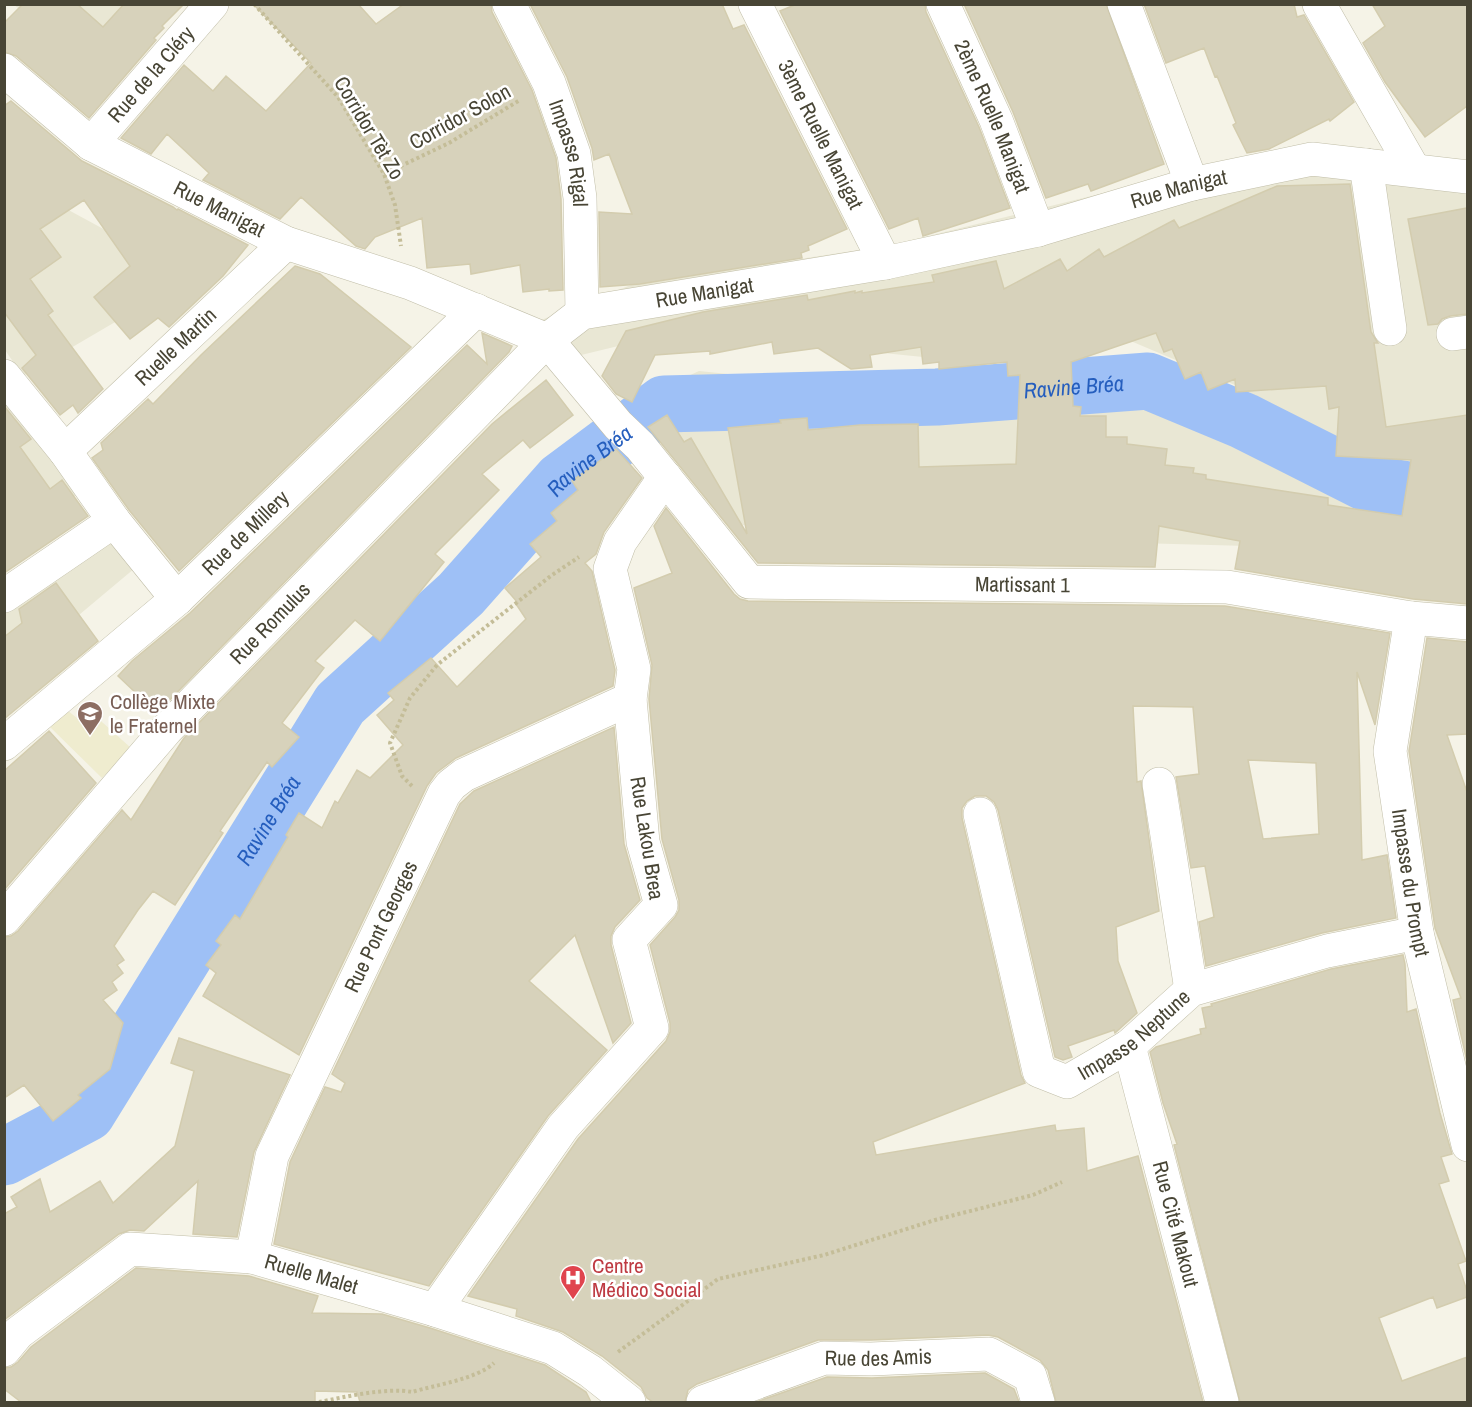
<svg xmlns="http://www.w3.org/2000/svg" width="1472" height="1407" font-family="'Archivo Narrow',sans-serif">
<rect width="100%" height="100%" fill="#f5f3e7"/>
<path fill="#e9e7d4" d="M14,5h119l-46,53z
M1467,166v281l-113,1 -119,-63 -102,-43 -210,15 -247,-25 -99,24 -64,-25 118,-46 260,-40 298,-73z
M4,172l11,9 177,96 -169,99 -18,-26z
M699,371l143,15 273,-6 200,79 152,43v72l-73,2 -146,-30 -477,-13 -38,-11 -97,-122z
M4,400l77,92 -76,50h-1z
M96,513l39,55 -130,109v-100z"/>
<path fill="#efeccf" d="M67,710l16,13 10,-9 38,34 -29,30 -53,-52z"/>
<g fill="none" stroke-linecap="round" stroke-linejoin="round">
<path stroke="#9ec0f6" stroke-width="57" id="s1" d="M4,1157l83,-44 253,-409 121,-110 101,-114 102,-76 273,-7 211,-16 96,40 123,62 101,17"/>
</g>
<path fill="#d7d2bb" stroke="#d3ccae" stroke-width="1.5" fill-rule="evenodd" d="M23,4h54l26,23 21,-23h60l-22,22 2,2 -10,10 2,2 -67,78 -73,-62 -12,-4v-29z
M253,4h105l18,20 28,-20h87l1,8 40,78 24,68 5,41 2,91 -14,1v-2l-26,3 -3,-27 -49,9 -1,-10 -43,4 -5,-50 -47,19 -10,12 -9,-3 -55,-49 -21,22 -77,-39 6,-7 -42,-39 -16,20 -30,-16 63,-73 29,26 13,-15 40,35 45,-48z
M530,4h192l11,25 11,-4 103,204 -39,17 1,4 -8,3 1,5 -162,26 -40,3 -1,-75 33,2 -23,-60 -15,6 -2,-12 -25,-71z
M797,4h128l1,8 53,115 31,81 -87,28 -5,-18 -29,11 -109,-218z
M964,4h142l58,160 -73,27 -3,-7 -42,14 -33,-86z
M1144,4h150l3,13 7,-2 50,87 -24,19 -1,-2 -60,30 -22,4 -14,-28 3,-2 -19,-47 -2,1 -11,-29 -38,15z
M1372,4h95v102l-42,31 -40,-55 -22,-39 22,-17z
M11,101l71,60 91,46 4,3 1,-1 70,36 -25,31 -54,51 -11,-9 -28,21 -36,-42 36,-31 -46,-66 -44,29 21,28 -31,22 23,32 -5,4 55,74 -25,24 -5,-8 -13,10 -38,-47 14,-13 -32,-43v-206z
M1350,184l21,148 7,11h-4l12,84 81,-12v189l-54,-5 -178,-30 5,-28 -81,-15 -4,41 -397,-4 -110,-136 19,-12 17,27 7,-4 56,96 -19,-106 53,-5 -1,-3 27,-2 1,12 52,-5 58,-1 1,43 97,-3 4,-89 -12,1 -1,-14 -68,7v-7l-16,2 -2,-17 -51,8 2,12 -21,2 -33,-21 -44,6 -2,-12 -62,12v-3l-55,4 -23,47 -16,-8 -14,-18 24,-45 77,-19 104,-17 1,5 47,-9v2l7,-2v2l72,-11 -2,-7 64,-14 8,28 56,-30 7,12 32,-22 5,8 70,-37 5,8 98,-42zM1156,333l8,19 8,-3 13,30 16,-7 7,18 27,-11 1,13 90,-6 3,23 10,-2 -3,49 75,4 -9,56 -74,-11v-7l-122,-19v-4l-13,-2 1,-5 -29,-3 2,-16 -40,-5v-7h-21v-21h-26l1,-9 -8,-1 -2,-44z
M1467,208v106l-17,2 -8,3 -4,5 -10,1 -20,-106z
M295,266l25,8 91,73 -232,224 -50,-61 -37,-52 11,-8 -2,-7 47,-44 5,5 48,-49z
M482,333l30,13 -3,6 -352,361 -39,-37 14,-15 58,-48 277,-268 20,19z
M546,380l27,35 -43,33 -7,-8 -41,34 17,16 -64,64 9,8 -64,79 -25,-21 -40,41 9,7 -42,55 17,14 -27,30 -5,-5 -47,69 3,2 -48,72 -22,-14 -15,19 -24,36 10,14 -7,5 6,8 -11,9 5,8 -14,10 20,23 -13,46 -32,26 3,3 -28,23 -29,-36 -20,13v-161l7,-1 7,-5 104,-121 9,10 53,-82 308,-314z
M4,406l27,33 -11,8 30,42 12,-9 26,36 -84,57z
M616,449l26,29 -38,54 -8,22 -11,9 7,8 23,99 -2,16 -157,72 -20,15 -9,13 -128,269 -96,-59 13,-23 -10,-8 15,-20 -5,-4 19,-26 5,4 48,-82 -2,-2 13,-22 23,15 13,-27 3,2 19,-33 13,8 33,-33 -26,-30 17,-15 -6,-7 43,-35 26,29 69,-68 -10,-15 2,-1 -13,-15 36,-31 -11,-13 27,-23 -6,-8 27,-23 -6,-9z
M666,508l68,86 6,5 8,2 477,5 165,27 -15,92 -18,-53 5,188 25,-5 9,63 -74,15 -116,33 -7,-44 15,-5 -9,-51 -14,2 -15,-91 23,-3 -6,-67 -60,-1 4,76 4,-1 18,130 -43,16 2,34 19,52 -22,20 -1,-3 -46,16 4,11 -9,3 -8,-3 -57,-247 -4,-8 -8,-6h-11l-8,5 -5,7v10l59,257 4,8 -152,59 3,13 179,-30 1,6 28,-3 3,43 51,-15 65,246h-147l-8,-32 -8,-10 -42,-23 -10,-2 -117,5h-53l-121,44 -9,6 -3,12h-32l-6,-4 -6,-11 -39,-31 -39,-24 -47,-16 1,-7 -49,-13 110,-157 88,-98 4,-9v-9l-20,-78 25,-28 4,-7v-10l-17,-61 -13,-140 3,-34 -18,-77 38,-15 -18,-47zM1248,760l68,3 3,71 -56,5z
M56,583l42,58 -94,78v-82l18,-14 -3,-14z
M1427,638l40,4v92l-20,1 20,57v269l-14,-61 8,-2 -26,-70 -26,-177z
M614,727l10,117 16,56 -25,27 -4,9v9l20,78 -18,20 -38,-108 -46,46 78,69 -59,66 -119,170 -155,-42 16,-82 35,-75 16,5 4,-9 -13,-9 128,-270 14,-13z
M49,731l47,52 -92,107v-119z
M1403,955l2,9 2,48 9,-3 24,104 12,41 -11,3 8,24 -10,3 27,77 -8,3 9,27v6l-30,11 -4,-11 -54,21 23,63 65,-24v45h-227l-66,-257 3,-1 -14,-41 -13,-51 6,-5 45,-13 -1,-5 6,-1 -4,-20 10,-2 -1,-2 120,-35z
M179,1038l111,37 -36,77 -17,85 -44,-3 5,-53 -54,50 -14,-1 -11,4 -115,86v-106l13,-7 -6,-10 29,-18 10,33 50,-31 13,22 62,-57 19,-75 -23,-8z
M136,1268l113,8 69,20 -6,17 70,1 48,14 115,37 41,27 5,10h-231l-3,-10 -42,-1v10l-294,1 -17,-13v-21l7,-1 7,-5 13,-15z
M985,1373l29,16 5,13h-263l71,-25 45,1z"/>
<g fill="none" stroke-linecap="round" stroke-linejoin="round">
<defs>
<g id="minor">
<path id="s2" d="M509,4l40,79 25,71 6,44 2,115"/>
<path id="s3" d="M755,4l130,259"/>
<path id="s4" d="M943,4l53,116 42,110"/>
<path d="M1124,4l68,180"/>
<path d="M1319,4l95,166"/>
<path id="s5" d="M4,70l87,74 195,99 124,40 137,57 35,-27 303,-50 153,-33 154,-46 120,-25 156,18"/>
<path id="s6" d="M91,144l121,-140"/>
<path d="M1366,165l24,164"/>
<path d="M1453,334l15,-2"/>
<path d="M4,376l61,75 49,70 63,78"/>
<path id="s7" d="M65,451l221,-208"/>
<path d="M4,596l110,-75"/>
<path id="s8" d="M1411,618l-21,133 27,182 51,212"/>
<path id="s9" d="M4,744l173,-145 299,-289"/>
<path d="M1159,784l32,206"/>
<path id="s10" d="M980,814l59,257 28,11 62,-36 62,-56 136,-39 90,-18"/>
<path id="s11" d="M4,919l163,-190 380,-389 71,85 22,21 109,136 478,5 184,31 57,5"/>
<path id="s12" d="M1129,1046l93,356"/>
<path id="s13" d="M252,1257l20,-101 172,-362 7,-9 13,-10 166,-76"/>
<path d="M435,1310l128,-183 89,-99 -23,-88 32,-35 -18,-63 -13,-143 4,-30 -24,-100 10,-27 45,-65"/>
<path id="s14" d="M4,1350l14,-17 112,-84 122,8 183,53 118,38 37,23 39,31"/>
<path id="s15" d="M703,1402l121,-44 47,1 118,-5 41,22 8,26"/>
</g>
</defs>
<use href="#minor" stroke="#c1bea8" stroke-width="34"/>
<path stroke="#c4bd98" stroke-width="4" stroke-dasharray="3 3" stroke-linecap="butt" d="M254,4l84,93 46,77 11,31 6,41
M384,174l65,-31 71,-43
M412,786l-10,-10 -12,-33 20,-45 27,-33 115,-90 27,-18
M618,1352l100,-73 106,-24 111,-35 98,-25 29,-13
M319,1402c26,-5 68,-15 93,-10 23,-7 65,-13 82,-29"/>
<use href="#minor" stroke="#fff" stroke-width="33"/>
</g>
<defs>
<symbol id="school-pin" viewBox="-11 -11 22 30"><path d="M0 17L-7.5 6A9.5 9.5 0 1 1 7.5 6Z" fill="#8d6e63" stroke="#fff"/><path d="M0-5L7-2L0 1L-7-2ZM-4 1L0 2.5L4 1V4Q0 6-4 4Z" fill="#fff"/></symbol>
<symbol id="hospital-pin" viewBox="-11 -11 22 30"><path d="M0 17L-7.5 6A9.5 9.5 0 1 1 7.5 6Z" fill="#e0444e" stroke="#fff"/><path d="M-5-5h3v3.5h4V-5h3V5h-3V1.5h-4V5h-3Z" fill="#fff"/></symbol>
</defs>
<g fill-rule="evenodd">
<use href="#school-pin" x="75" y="699" width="30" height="40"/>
<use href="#hospital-pin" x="558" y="1263" width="30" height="40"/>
</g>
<g text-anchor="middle" stroke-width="5" stroke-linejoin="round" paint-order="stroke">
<g font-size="21" fill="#484535" stroke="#fff">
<text dy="7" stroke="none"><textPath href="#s6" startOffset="92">Rue de la Cléry</textPath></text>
<text transform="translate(460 117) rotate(-29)" y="7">Corridor Solon</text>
<text dy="7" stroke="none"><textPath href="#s4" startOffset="123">2ème Ruelle Manigat</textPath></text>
<text transform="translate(369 128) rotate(59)" y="7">Corridor Tèt Zo</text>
<text dy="7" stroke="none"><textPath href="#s3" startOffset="146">3ème Ruelle Manigat</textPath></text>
<text dy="7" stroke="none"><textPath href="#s2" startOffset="162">Impasse Rigal</textPath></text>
<text dy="7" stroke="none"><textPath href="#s5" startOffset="1266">Rue Manigat</textPath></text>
<text dy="7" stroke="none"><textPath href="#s5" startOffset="258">Rue Manigat</textPath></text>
<text dy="7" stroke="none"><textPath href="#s5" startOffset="780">Rue Manigat</textPath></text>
<text dy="7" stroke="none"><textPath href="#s7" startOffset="152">Ruelle Martin</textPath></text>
<text dy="7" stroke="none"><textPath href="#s9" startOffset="321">Rue de Millery</textPath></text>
<text dy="7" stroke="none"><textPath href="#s11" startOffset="1383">Martissant 1</textPath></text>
<text dy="7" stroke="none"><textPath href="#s11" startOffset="398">Rue Romulus</textPath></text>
<text transform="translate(647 838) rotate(81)" y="7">Rue Lakou Brea</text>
<text dy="7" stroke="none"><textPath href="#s8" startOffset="268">Impasse du Prompt</textPath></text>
<text dy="7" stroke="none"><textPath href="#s13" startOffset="357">Rue Pont Georges</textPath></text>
<text dy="7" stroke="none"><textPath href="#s10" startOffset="376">Impasse Neptune</textPath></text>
<text dy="7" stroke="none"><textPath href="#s12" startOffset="184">Rue Cité Makout</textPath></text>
<text dy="7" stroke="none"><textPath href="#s14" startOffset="346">Ruelle Malet</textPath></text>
<text dy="7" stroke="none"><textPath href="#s15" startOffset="183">Rue des Amis</textPath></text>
</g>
<g font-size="21" fill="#785e54" stroke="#fff" text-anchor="start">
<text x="110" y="709">Collège Mixte<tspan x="110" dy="24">le Fraternel</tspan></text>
</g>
<g font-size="21" fill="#be3a42" stroke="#fff" text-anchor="start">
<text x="592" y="1273">Centre<tspan x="592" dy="24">Médico Social</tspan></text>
</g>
<g font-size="22" font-style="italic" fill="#255ebe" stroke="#fff">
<text dy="8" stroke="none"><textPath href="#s1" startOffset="1428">Ravine Bréa</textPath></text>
<text dy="8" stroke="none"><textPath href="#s1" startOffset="924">Ravine Bréa</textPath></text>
<text dy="8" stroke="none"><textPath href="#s1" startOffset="438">Ravine Bréa</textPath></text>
</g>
</g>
<rect width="1472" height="1407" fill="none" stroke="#484535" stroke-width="12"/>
</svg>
